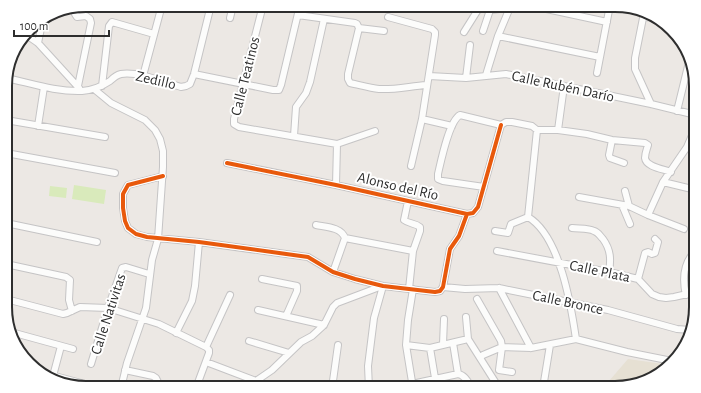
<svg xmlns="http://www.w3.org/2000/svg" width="701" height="393" font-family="'Alegreya Sans',sans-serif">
<rect width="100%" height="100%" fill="#ece8e4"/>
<path fill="#e6e0d3" d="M628,359l35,5 -2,7 -5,6 -36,11h-17z"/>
<path fill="#d9eabb" d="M74,185l32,5 -2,14 -32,-5z
M50,186l17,2 -1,10 -17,-2z"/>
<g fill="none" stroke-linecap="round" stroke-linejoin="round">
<defs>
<path id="street" d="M127,5l10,2 5,-2
M263,5l-29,114v5l5,3 98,17 38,-13
M528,5l79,17
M75,7v7l2,3 9,-1 4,3 1,4 -13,63
M644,13l-9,45v11l16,35
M298,15l57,8 2,1 2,4 25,3
M388,17l44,12 3,3v3l-13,84 -11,47
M643,17l15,1
M230,18l3,-13
M359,28l-11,46v5l2,4c10,2 19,5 29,6 15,1 32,-3 47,-4
M483,31l7,-21 19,-2
M464,32l17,-27
M25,34l13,9 41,45
M498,36l102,21
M38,43l5,-24
M597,73l13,-68
M194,74l79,16h6l2,-5 19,-80
M486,75l12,-39 13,-31
M143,76l19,-71
M429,76l37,2 40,-4 145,30 45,11
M6,78c24,5 50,14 76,13 11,-1 19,-4 28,-10 3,-3 7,-6 11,-7 16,-3 43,8 60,13l5,-1 4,-2 4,-10 17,-69
M466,78l4,-33
M102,86l7,-60 3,-4 42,12
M94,89l17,14 34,17 10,10 5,9 3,12v16l-5,72 -6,21 -6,48 -19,55 -6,25
M677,111l12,-49
M422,119l30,7
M6,120l99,17
M501,125l5,-3h6l20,4 5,4h21l29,4 25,6 33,3 3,2c-1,4 -3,8 -3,13 1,9 18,11 26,14
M38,126l6,-39
M558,130l6,-44
M294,136l2,-29 10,-14 4,-11 14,-63
M612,140l-3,15 1,3 14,5
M687,147l9,3
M6,153l109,20
M227,163l109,22 131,29 6,-1 5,-6 23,-82
M163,176l-35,9 -5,9v14l2,13 3,7 8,6 11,3 52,5 109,15 25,15 22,7 28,7 52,6 5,-1 3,-4 7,-38 9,-13 8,-22
M663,182l33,8
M336,185l1,-41
M484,187l-41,-6 -5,-2v-5c3,-13 11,-53 22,-59l41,10
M625,191l4,15
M579,197l50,9 19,9 36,14
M408,201l-4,19c5,4 11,3 16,7v4l-7,20 -4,38
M622,205l8,19
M648,215l15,-33 24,-35 9,-21
M528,217c32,19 43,88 48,122
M528,217l9,-87
M6,223l91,19
M316,225c10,2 25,2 29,13
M572,228c7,1 16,0 22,3 4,1 6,5 9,8 8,11 8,21 6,33
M495,231l13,2 3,-9 17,-7
M345,238l68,13
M497,251l112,21 29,7 14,15 7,3 7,1 8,-1 22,-5
M6,264l60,13 4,3 -1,20 3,11
M333,272l12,-34
M262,279l35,7v5l-11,25
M638,279l7,-26 3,-1 4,2 3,-1 3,-11 -3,-3
M443,287l22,2 34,-1 109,22 69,19 13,1
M499,288l32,60
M686,295c-4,-17 -3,-32 10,-45
M6,299l57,15 4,-1 13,-6 28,1 51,16 47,23 3,3v3l-13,35
M477,299l24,42 1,6 -3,23 13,2
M258,310l66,15
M466,317l2,22 31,49
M11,332l62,17
M176,333l16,-32 3,-15 4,-44
M249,341l40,12
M453,343l5,31
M443,344l1,-25
M406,345l24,3 38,-9
M206,347l24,-52
M430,348l5,30
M480,358l3,-3 19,-8 29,1 45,-9 51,13 45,9
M206,362l50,19
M91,364l17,-56 14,-40 4,-1 23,7
M125,370l28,6 3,2 3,6 -1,4
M40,372l41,11
M53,376l8,-30
M412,384l46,-10c7,1 10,8 14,14
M249,388l7,-7 16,-11 29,-28 11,-6 12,-11 9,-18 4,-4 45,-17
M332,388l6,-43
M369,388l-1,-22 6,-48 9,-32
M413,388l-7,-43 2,-25 5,-31
M543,388l7,-43"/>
</defs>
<use href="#street" stroke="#c5c4c5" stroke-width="8"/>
<use href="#street" stroke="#fcfcfb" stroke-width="6"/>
<defs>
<path id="cycleway" d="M227,163l109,22 131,29 6,-1 5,-6 23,-82
M163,176l-35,9 -5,9v14l2,13 3,7 8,6 11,3 52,5 109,15 25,15 22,7 28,7 52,6 5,-1 3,-4 7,-38 9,-13 8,-22"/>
</defs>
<use href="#cycleway" stroke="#fff" stroke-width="6"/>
<use href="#cycleway" stroke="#e8590c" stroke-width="4"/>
</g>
<g text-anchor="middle" stroke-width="4" stroke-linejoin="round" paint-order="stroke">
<g font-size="15" fill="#2e2e2e" stroke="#fff">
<text transform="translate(245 76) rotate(-76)" y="5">Calle Teatinos</text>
<text transform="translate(156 80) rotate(13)" y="5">Zedillo</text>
<text transform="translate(563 86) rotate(12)" y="5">Calle Rubén Darío</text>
<text transform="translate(398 186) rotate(13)" y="5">Alonso del Río</text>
<text transform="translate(600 271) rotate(12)" y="5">Calle Plata</text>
<text transform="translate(568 302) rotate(12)" y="5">Calle Bronce</text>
<text transform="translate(108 314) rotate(-72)" y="5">Calle Nativitas</text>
</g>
</g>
<path d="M0 0H701V393H0ZM86 12H615A74 74 0 0 1 689 86V307A74 74 0 0 1 615 381H86A74 74 0 0 1 12 307V86A74 74 0 0 1 86 12Z" fill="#fff" fill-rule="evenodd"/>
<path fill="none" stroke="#2e2e2e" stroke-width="2" d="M86 12H615A74 74 0 0 1 689 86V307A74 74 0 0 1 615 381H86A74 74 0 0 1 12 307V86A74 74 0 0 1 86 12Z"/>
<path d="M14 30v6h95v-6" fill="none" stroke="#2e2e2e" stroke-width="2"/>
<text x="20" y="30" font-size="12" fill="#2e2e2e" stroke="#ffffff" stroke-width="3" paint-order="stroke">100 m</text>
</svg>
